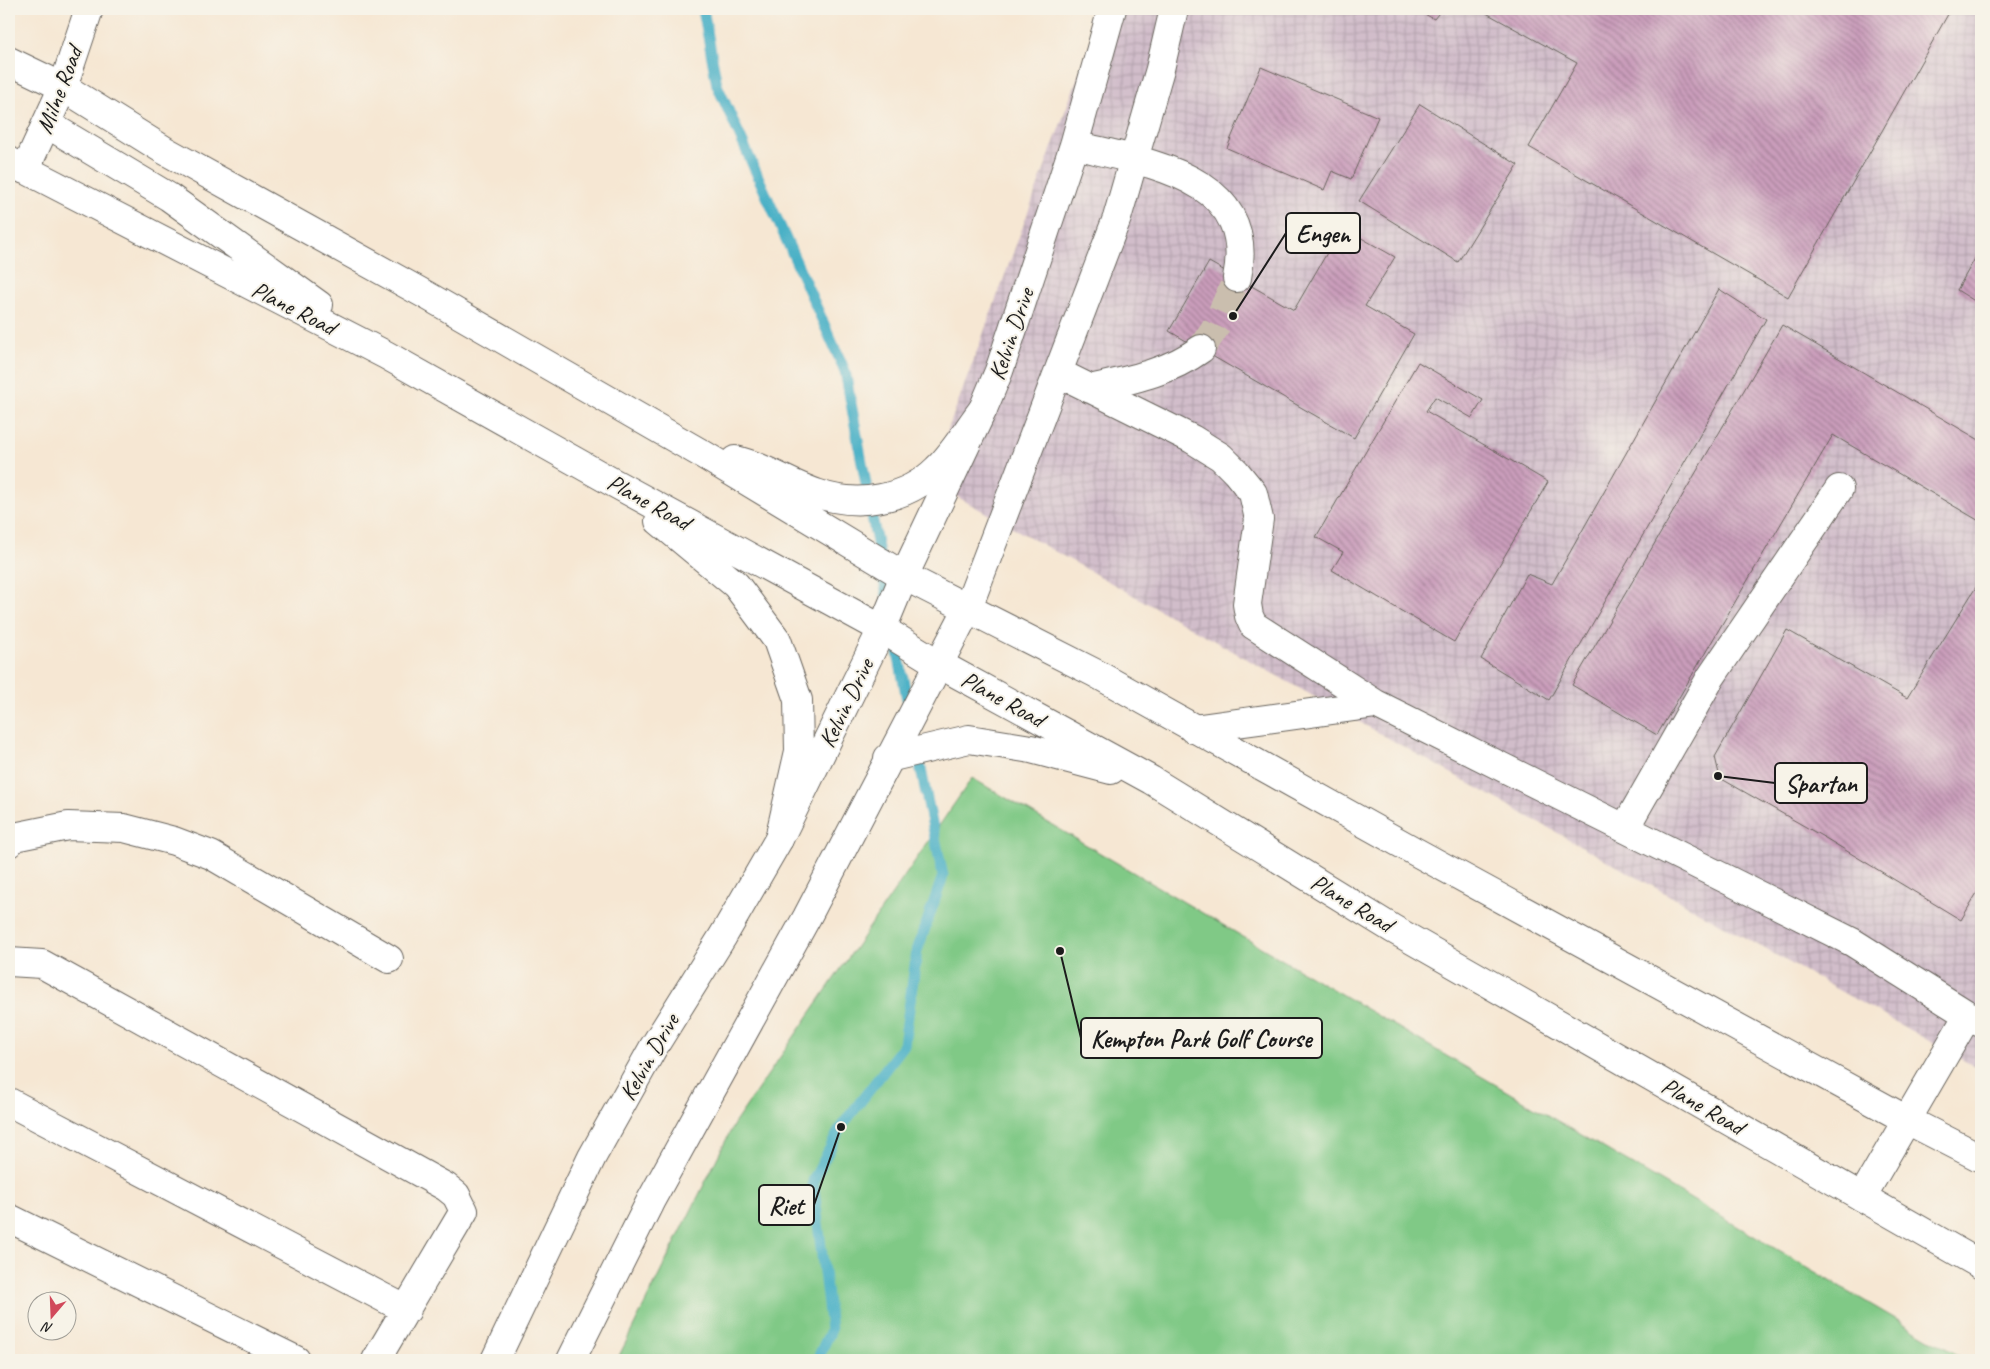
<svg xmlns="http://www.w3.org/2000/svg" width="1990" height="1369" font-family="Caveat,sans-serif">
<defs>
<pattern id="industrial-grid" width="8" height="8" patternUnits="userSpaceOnUse" patternTransform="scale(1.25)"><rect width="8" height="8" fill="#d1bdca"/><path d="M0 4h8M4 0v8" fill="none" stroke="#b3a2ad"/></pattern>
<pattern id="building-back-hatch" width="6" height="6" patternUnits="userSpaceOnUse" patternTransform="scale(1.25)"><rect width="6" height="6" fill="#ca9dbb"/><path d="M-1 5l2 2M0 0l6 6M5-1l2 2" fill="none" stroke="#a37f97"/></pattern>
</defs>
<rect width="100%" height="100%" fill="#f7f3e8"/>
<filter id="ink" filterUnits="userSpaceOnUse"><feTurbulence type="fractalNoise" baseFrequency=".02" numOctaves="2"/><feDisplacementMap in="SourceGraphic" scale="10" xChannelSelector="R" yChannelSelector="G"/><feConvolveMatrix kernelMatrix="1 2 1 2 8 2 1 2 1" color-interpolation-filters="sRGB"/></filter>
<filter id="wash" filterUnits="userSpaceOnUse"><feTurbulence type="fractalNoise" baseFrequency=".0096" numOctaves="4" result="noise"/><feDisplacementMap in="SourceGraphic" scale="20" xChannelSelector="R" yChannelSelector="G"/><feGaussianBlur stdDeviation="1.12" result="paint"/><feColorMatrix in="noise" values="0 0 0 0 0 0 0 0 0 0 0 0 0 0 0 0 0 1.4 0 .05"/><feComposite in="paint" operator="in"/></filter>
<g filter="url(#wash)">
<rect width="100%" height="100%" fill="#f6e7d3"/>
<path fill="url(#industrial-grid)" d="M1103,9h878v1061l-1052,-589z"/>
<path fill="#80c986" stroke="#4e7251" d="M972,778l956,560 40,22h-1351l117,-236z"/>
<g fill="none" stroke-linecap="round" stroke-linejoin="round">
<path stroke="#48b0c6" stroke-width="11" d="M703,9l14,76 128,286 43,231
M896,642l13,68
M817,1360l14,-30 -18,-149 28,-54 63,-82 13,-94 26,-75 -26,-126"/>
</g>
<g id="blocks">
<path fill="url(#building-back-hatch)" d="M1415,9h27l-8,10z
M1479,9h472l-163,288 -259,-150 48,-84z
M1261,67l117,50 -27,62 -19,-8 -8,19 -97,-42z
M1420,104l98,61 -60,97 -99,-61z
M1342,227l53,30 -30,49 49,28 -60,104 -185,-107 40,-69 85,48z
M1981,248v57l-24,-15z
M1719,289l47,30 -217,381 -68,-41 46,-85 25,10z
M1782,325l199,116v81l-148,-87 -176,300 -85,-50z
M1418,362l65,38 -11,18 -37,-21 -9,14 122,71 -94,160 -122,-72 11,-18 -27,-15z
M1981,579v307l-20,34 -134,-81 -107,-61 -5,-21 72,-127 120,68z"/>
</g>
</g>
<g filter="url(#ink)">
<use href="#blocks" fill-opacity="0" stroke="#68635c" stroke-width="1"/>
<g fill="none" stroke-linecap="round" stroke-linejoin="round">
<path stroke="#cabeae" stroke-width="28" stroke-dasharray="28 14" stroke-linecap="butt" d="M1201,349l14,-21 22,-50"/>
<defs>
<path id="minor" d="M1074,145c73,18 184,31 163,133
M25,170l38,-83 26,-78
M1059,373l133,66 29,18 15,15 17,21 6,26 -12,85 2,12 4,9 123,79 476,238 116,73
M1090,389c39,-9 78,-16 111,-40
M1193,729l183,-25
M1625,828l86,-151 128,-188
M9,843l5,-6 54,-11 56,2 50,13 37,14 178,104
M9,962l33,2 404,223 10,8 8,16 -88,149
M9,1102l398,208
M1862,1197l106,-182 13,8
M9,1218l287,142
M495,1360l97,-203 61,-109 70,-112 56,-97 103,-210 22,-53 79,-167 16,-38 75,-226 38,-136
M571,1360l80,-160 156,-283 160,-307 150,-392 43,-149 14,-60"/>
<path id="major" d="M9,61l54,26 101,63 262,145 278,160 200,121 191,97 321,179 491,268 74,38
M47,124l122,73 150,108
M9,161l377,194 228,128 268,146 57,35 212,116 242,149 588,336
M735,460c28,6 54,24 81,33 41,15 90,7 121,-24 18,-17 31,-41 46,-60
M659,521l77,64 41,55 21,60 1,51 -20,88
M888,758l81,-19 62,10 80,21"/>
</defs>
<use href="#minor" stroke="#68635c" stroke-width="30"/>
<use href="#major" stroke="#68635c" stroke-width="30"/>
<use href="#minor" stroke="#fff" stroke-width="28"/>
<use href="#major" stroke="#fff" stroke-width="28"/>
</g>
</g>
<g text-anchor="middle" stroke-width="4" stroke-linejoin="round" paint-order="stroke">
<g font-size="24" fill="#1c1c1c" stroke="#f7f3e8">
<text transform="translate(59 90) rotate(-69)" y="8">Milne Road</text>
<text transform="translate(294 308) rotate(27)" y="8">Plane Road</text>
<text transform="translate(1011 334) rotate(-71)" y="8">Kelvin Drive</text>
<text transform="translate(649 502) rotate(29)" y="8">Plane Road</text>
<text transform="translate(1003 699) rotate(29)" y="8">Plane Road</text>
<text transform="translate(846 703) rotate(-64)" y="8">Kelvin Drive</text>
<text transform="translate(1352 903) rotate(31)" y="8">Plane Road</text>
<text transform="translate(649 1057) rotate(-60)" y="8">Kelvin Drive</text>
<text transform="translate(1703 1106) rotate(30)" y="8">Plane Road</text>
</g>
</g>
<path fill="none" stroke="#1c1c1c" stroke-width="2" d="M1233 316L1286 233M1718 776L1775 783M1060 951L1081 1038M841 1127L814 1205"/>
<g fill="#1c1c1c" stroke="#f7f3e8" stroke-width="2">
<circle cx="1233" cy="316" r="5"/>
<circle cx="1718" cy="776" r="5"/>
<circle cx="1060" cy="951" r="5"/>
<circle cx="841" cy="1127" r="5"/>
</g>
<g fill="#f7f3e8" stroke="#1c1c1c" stroke-width="2">
<rect x="1286" y="213" width="74" height="40" rx="5"/>
<rect x="1775" y="763" width="92" height="40" rx="5"/>
<rect x="1081" y="1018" width="241" height="40" rx="5"/>
<rect x="759" y="1185" width="55" height="40" rx="5"/>
</g>
<g font-size="25" text-anchor="middle" font-weight="bold" fill="#1c1c1c">
<text x="1323" y="242">Engen</text>
<text x="1821" y="792">Spartan</text>
<text x="1201" y="1047">Kempton Park Golf Course</text>
<text x="786" y="1214">Riet</text>
</g>
<rect width="1990" height="1369" fill="none" stroke="#f7f3e8" stroke-width="30"/>
<g transform="translate(52 1316) rotate(199)"><circle r="24" fill="#f7f3e8" stroke="#9f9d96"/>
<path d="M0-4L9 19L0 12L-9 19Z" fill="#d1495b"/>
<text y="-8" font-size="14" font-weight="bold" text-anchor="middle" fill="#1c1c1c">N</text>
</g>
</svg>
